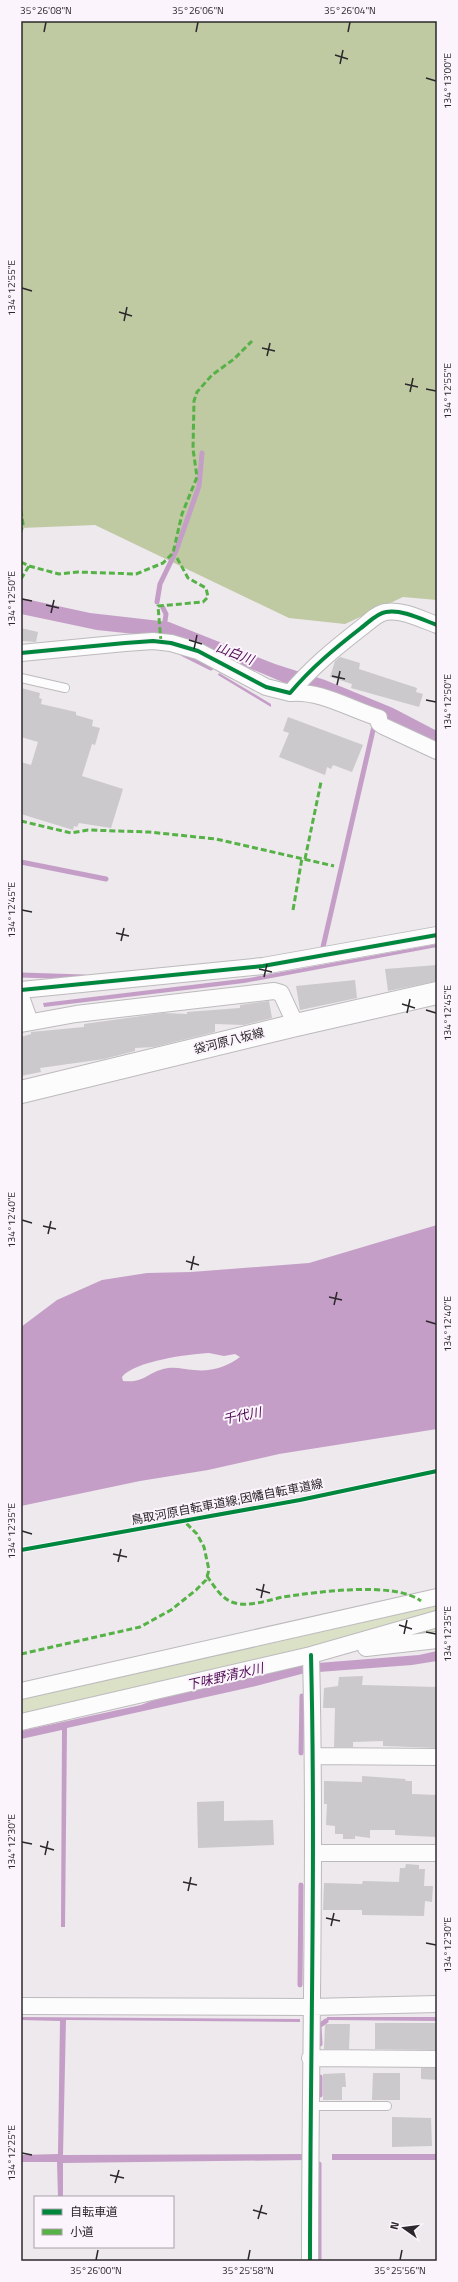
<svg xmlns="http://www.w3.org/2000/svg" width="458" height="2282" font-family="'Titillium Web','Noto Sans JP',sans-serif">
<rect width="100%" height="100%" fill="#ede9ed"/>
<path fill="#dae1c7" d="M437,1604v9l-42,14 -374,88v-19z
M437,1625v10l-54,7z"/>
<path fill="#bfc9a2" d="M21,21h416v579l-34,-3 -58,27 -56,-6 -194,-93 -74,3z"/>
<path fill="#c49ec7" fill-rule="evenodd" d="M21,598l69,15 79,9 106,42 50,16 68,28 44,23v16l-238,-100 -55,-12 -47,-5 -76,-16z
M219,673l52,31v3l-53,-32z
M437,944v3l-193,36 -200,24 -1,-4 206,-25z
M437,1225v204l-158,25 -71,16 -68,11 -119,25v-179l36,-27 45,-20 45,-7 44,-1 118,-9zM209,1353l15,3 11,-2 5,3c-13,10 -30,15 -46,13 -11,-1 -20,-4 -31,-1 -17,5 -19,14 -40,12l-1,-4c12,-16 67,-23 87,-24z
M437,1651v10l-25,4 -107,8 -49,13 -189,42 -2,199h-4l1,-197 -41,9v-8l120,-26 10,-4 154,-37 114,-9z
M21,2017l279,2v3l-234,-2 -3,135 242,-1 1,6 -243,3v34h-5l-1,-35h-36v-7l37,-1 2,-133 -39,-1z
M327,2017h110v4l-110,-1z
M332,2154h105v6h-105z"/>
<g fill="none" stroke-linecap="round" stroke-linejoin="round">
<path stroke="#c49ec7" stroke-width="5" d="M157,602l3,-18 16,-33 23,-65 3,-33
M163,608l3,6 -2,14
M183,654l28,14
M21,862l85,17
M323,947l51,-221
M21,975l63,2
M301,1753l1,-57
M300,1985l1,-100
M320,2044l-1,-18 7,-5
M320,2095v-18
M319,2164v97"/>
</g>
<path fill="#cbc9cb" d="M21,628l17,4 -2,10 -15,-1z
M340,657l20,6 -1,6 58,19 -1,4 7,2 -4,13 -68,-19 1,-4 -22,-7 5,-16z
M21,688l19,5 -1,5 3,1 -1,5 35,8v3l17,5 -1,6 8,2 -5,17 -3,-1 -10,32 41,13 -12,39 -32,-5 -2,4 -3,-1 -1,4 -52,-16v-52l10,3 7,-23 -17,-5z
M288,717l75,28 -11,27 -19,-7 -2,4 -4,-2 -2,8 -46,-18 10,-24 -6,-2z
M437,965v16l-49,10 -3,-22z
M355,980l2,18 -57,12 -4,-24z
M269,1001l3,17 -28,7 -29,-1v8l-61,15 -19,1v3l-31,8 -64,9 1,4 -20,4v-39l10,-3v-2l53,-5v-3l79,-11 24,1v-2l53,-4v-3z
M363,1676l-1,9 75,2v61l-54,-2v-5l-30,1v5h-19l1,-39h-12l1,-20 14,-2 1,-9z
M362,1776l43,3 1,2h6v13l25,1v42l-42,-2v-5h-25v8l-15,-2v3h-12v-5h-8v-8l-9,-1 1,-21h-3v-23l38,1z
M224,1801v20l49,-1 1,25 -76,3 -1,-46z
M406,1864l13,1v4h6l-1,17h9l-1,16 -7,-1 -1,15 -62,-1v-5h-39l1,-27 38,1 1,-3 36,1 1,-14h5z
M375,2023h62v27l-62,-1z
M325,2024h25l-1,25h-25z
M421,2068h16v12l-16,-1z
M345,2073l1,14h-4v13h-19v-26z
M373,2073h27v27h-28z
M392,2117l39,1 1,28 -40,1z"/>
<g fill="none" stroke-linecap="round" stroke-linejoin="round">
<defs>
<path id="lane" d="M21,678l44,10
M310,2106h77"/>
<path id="street" d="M21,653l104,-10 28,-2 18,2 27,8 68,36 24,6c22,-26 44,-44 71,-65 7,-5 16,-15 25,-16 16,-3 37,8 51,13
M290,693c30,-3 60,16 89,25v5l4,3 54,25
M21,990l242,-24 174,-31
M21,997l9,25
M21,1024l55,-10 198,-23 7,2 15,32
M366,1648l71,-8
M21,1691l416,-94
M21,1722l290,-67 126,-36
M313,1756l124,1
M314,1853h123
M21,2006l290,1 126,-3
M310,2058l127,1
M310,2261c0,-202 6,-404 1,-606"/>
<path id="secondary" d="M21,1092l275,-67 141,-32"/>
</defs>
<use href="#lane" stroke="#bdbabd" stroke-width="10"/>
<use href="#street" stroke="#bdbabd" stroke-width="18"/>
<use href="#secondary" stroke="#bdbabd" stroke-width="24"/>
<use href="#lane" stroke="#fcfcfc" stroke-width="8"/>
<use href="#street" stroke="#fcfcfc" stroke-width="16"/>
<use href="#secondary" stroke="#fcfcfc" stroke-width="22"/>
<path stroke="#56b246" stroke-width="3" stroke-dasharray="6 3" stroke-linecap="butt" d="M21,510l2,14 -2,8
M21,562l8,4 30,8 19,-2 58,2 27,-11 10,-10 9,-39 15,-37 -4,-28 1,-48 3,-9 15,-17 22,-16 18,-18
M21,579l8,-13
M161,642l-3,-36 45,-4 5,-5 -2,-9 -18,-10 -11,-20
M21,821l50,12 17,-3 61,2 67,7 118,27
M305,859l16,-77
M293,910l9,-52
M207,1576c7,10 15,24 28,27 14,4 34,-3 48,-6 33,-5 112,-16 138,4
M21,1654l119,-27 31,-17 25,-20 10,-10 3,-10 -5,-23 -7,-13 -13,-13"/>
<defs>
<path id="cycleway" d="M21,653l104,-10 28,-2 18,2 27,8 68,36 24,6c22,-26 44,-44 71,-65 7,-5 16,-15 25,-16 16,-3 37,8 51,13
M21,990l242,-24 174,-31
M21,1550l279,-50 137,-29
M310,2261c0,-202 6,-404 1,-606"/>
</defs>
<use href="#cycleway" stroke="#fcf4fc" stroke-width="6"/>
<use href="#cycleway" stroke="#00873e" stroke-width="4"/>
</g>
<path fill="none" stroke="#2b282b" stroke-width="1.5" d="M44,32l2,-10M196,32l2,-10M348,32l2,-10M335,55l13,4M340,64l3,-14M426,78l10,3M22,288l10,3M119,312l13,4M124,321l3,-14M262,348l13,3M267,356l3,-13M405,384l13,3M426,389l10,2M410,392l3,-14M22,599l10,2M46,605l13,3M51,613l3,-13M189,640l13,4M194,649l3,-14M332,676l13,3M337,685l3,-14M426,700l10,2M22,910l10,2M116,933l13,3M121,941l3,-13M259,969l13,3M264,977l3,-13M402,1004l13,4M426,1010l10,3M407,1013l3,-14M22,1220l10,3M43,1226l13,3M48,1234l3,-13M186,1261l13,4M191,1270l3,-14M329,1297l13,3M334,1305l3,-13M426,1321l10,3M22,1531l10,3M113,1554l14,3M118,1562l3,-13M256,1589l14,4M261,1598l3,-14M399,1625l13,4M426,1632l10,2M404,1634l3,-14M22,1842l10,2M40,1846l14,4M45,1855l3,-14M183,1882l14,3M188,1891l3,-14M326,1918l14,3M331,1926l3,-13M426,1943l10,2M22,2153l10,2M110,2175l14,3M115,2183l4,-13M253,2210l14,4M258,2219l4,-14M96,2260l2,-10M248,2260l2,-10M400,2260l2,-10"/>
<g text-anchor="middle" stroke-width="4" stroke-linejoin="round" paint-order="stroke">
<g font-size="12" fill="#2b282b" stroke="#fcf4fc">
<text transform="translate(229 1041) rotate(-14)" y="4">袋河原八坂線</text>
<text transform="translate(227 1502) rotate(-11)" y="4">鳥取河原自転車道線;因幡自転車道線</text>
</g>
<g font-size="13" font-style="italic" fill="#4e0a54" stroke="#fcf4fc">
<text transform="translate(235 653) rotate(21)" y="5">山白川</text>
<text transform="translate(242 1415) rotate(-11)" y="5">千代川</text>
<text transform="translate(225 1676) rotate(-13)" y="5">下味野清水川</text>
</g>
</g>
<rect width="458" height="2282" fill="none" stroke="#fcf4fc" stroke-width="44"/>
<rect x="34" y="2196" width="140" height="52" fill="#fcf4fc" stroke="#a8a2a8"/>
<rect x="42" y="2209" width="20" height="6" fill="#00873e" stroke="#a8a2a8"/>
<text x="70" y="2216" font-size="12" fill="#2b282b">自転車道</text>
<rect x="42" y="2229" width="20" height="6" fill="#56b246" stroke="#a8a2a8"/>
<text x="70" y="2236" font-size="12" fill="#2b282b">小道</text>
<g transform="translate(404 2228) rotate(284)" stroke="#fcf4fc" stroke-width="3" paint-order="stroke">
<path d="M0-3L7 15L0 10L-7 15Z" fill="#2b282b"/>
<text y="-6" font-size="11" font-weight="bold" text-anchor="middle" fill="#2b282b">N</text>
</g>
<rect x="22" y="22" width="414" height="2238" fill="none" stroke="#2b282b" stroke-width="1.5"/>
<g font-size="10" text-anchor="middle" fill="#2b282b">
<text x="46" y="14">35°26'08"N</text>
<text x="198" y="14">35°26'06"N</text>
<text x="350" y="14">35°26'04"N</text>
<text transform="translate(447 81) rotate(-90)" y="4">134°13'00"E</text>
<text transform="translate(11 288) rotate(-90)" y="4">134°12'55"E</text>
<text transform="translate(447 391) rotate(-90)" y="4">134°12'55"E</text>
<text transform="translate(11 599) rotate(-90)" y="4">134°12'50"E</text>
<text transform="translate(447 702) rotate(-90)" y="4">134°12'50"E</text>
<text transform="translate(11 910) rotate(-90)" y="4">134°12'45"E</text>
<text transform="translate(447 1013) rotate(-90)" y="4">134°12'45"E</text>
<text transform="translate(11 1220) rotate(-90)" y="4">134°12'40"E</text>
<text transform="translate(447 1324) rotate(-90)" y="4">134°12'40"E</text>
<text transform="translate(11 1531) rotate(-90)" y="4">134°12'35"E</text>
<text transform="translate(447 1634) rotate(-90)" y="4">134°12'35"E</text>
<text transform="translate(11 1842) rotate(-90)" y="4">134°12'30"E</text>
<text transform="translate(447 1945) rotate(-90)" y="4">134°12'30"E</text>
<text transform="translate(11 2153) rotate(-90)" y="4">134°12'25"E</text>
<text x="96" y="2274">35°26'00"N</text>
<text x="248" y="2274">35°25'58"N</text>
<text x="400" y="2274">35°25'56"N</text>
</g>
</svg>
